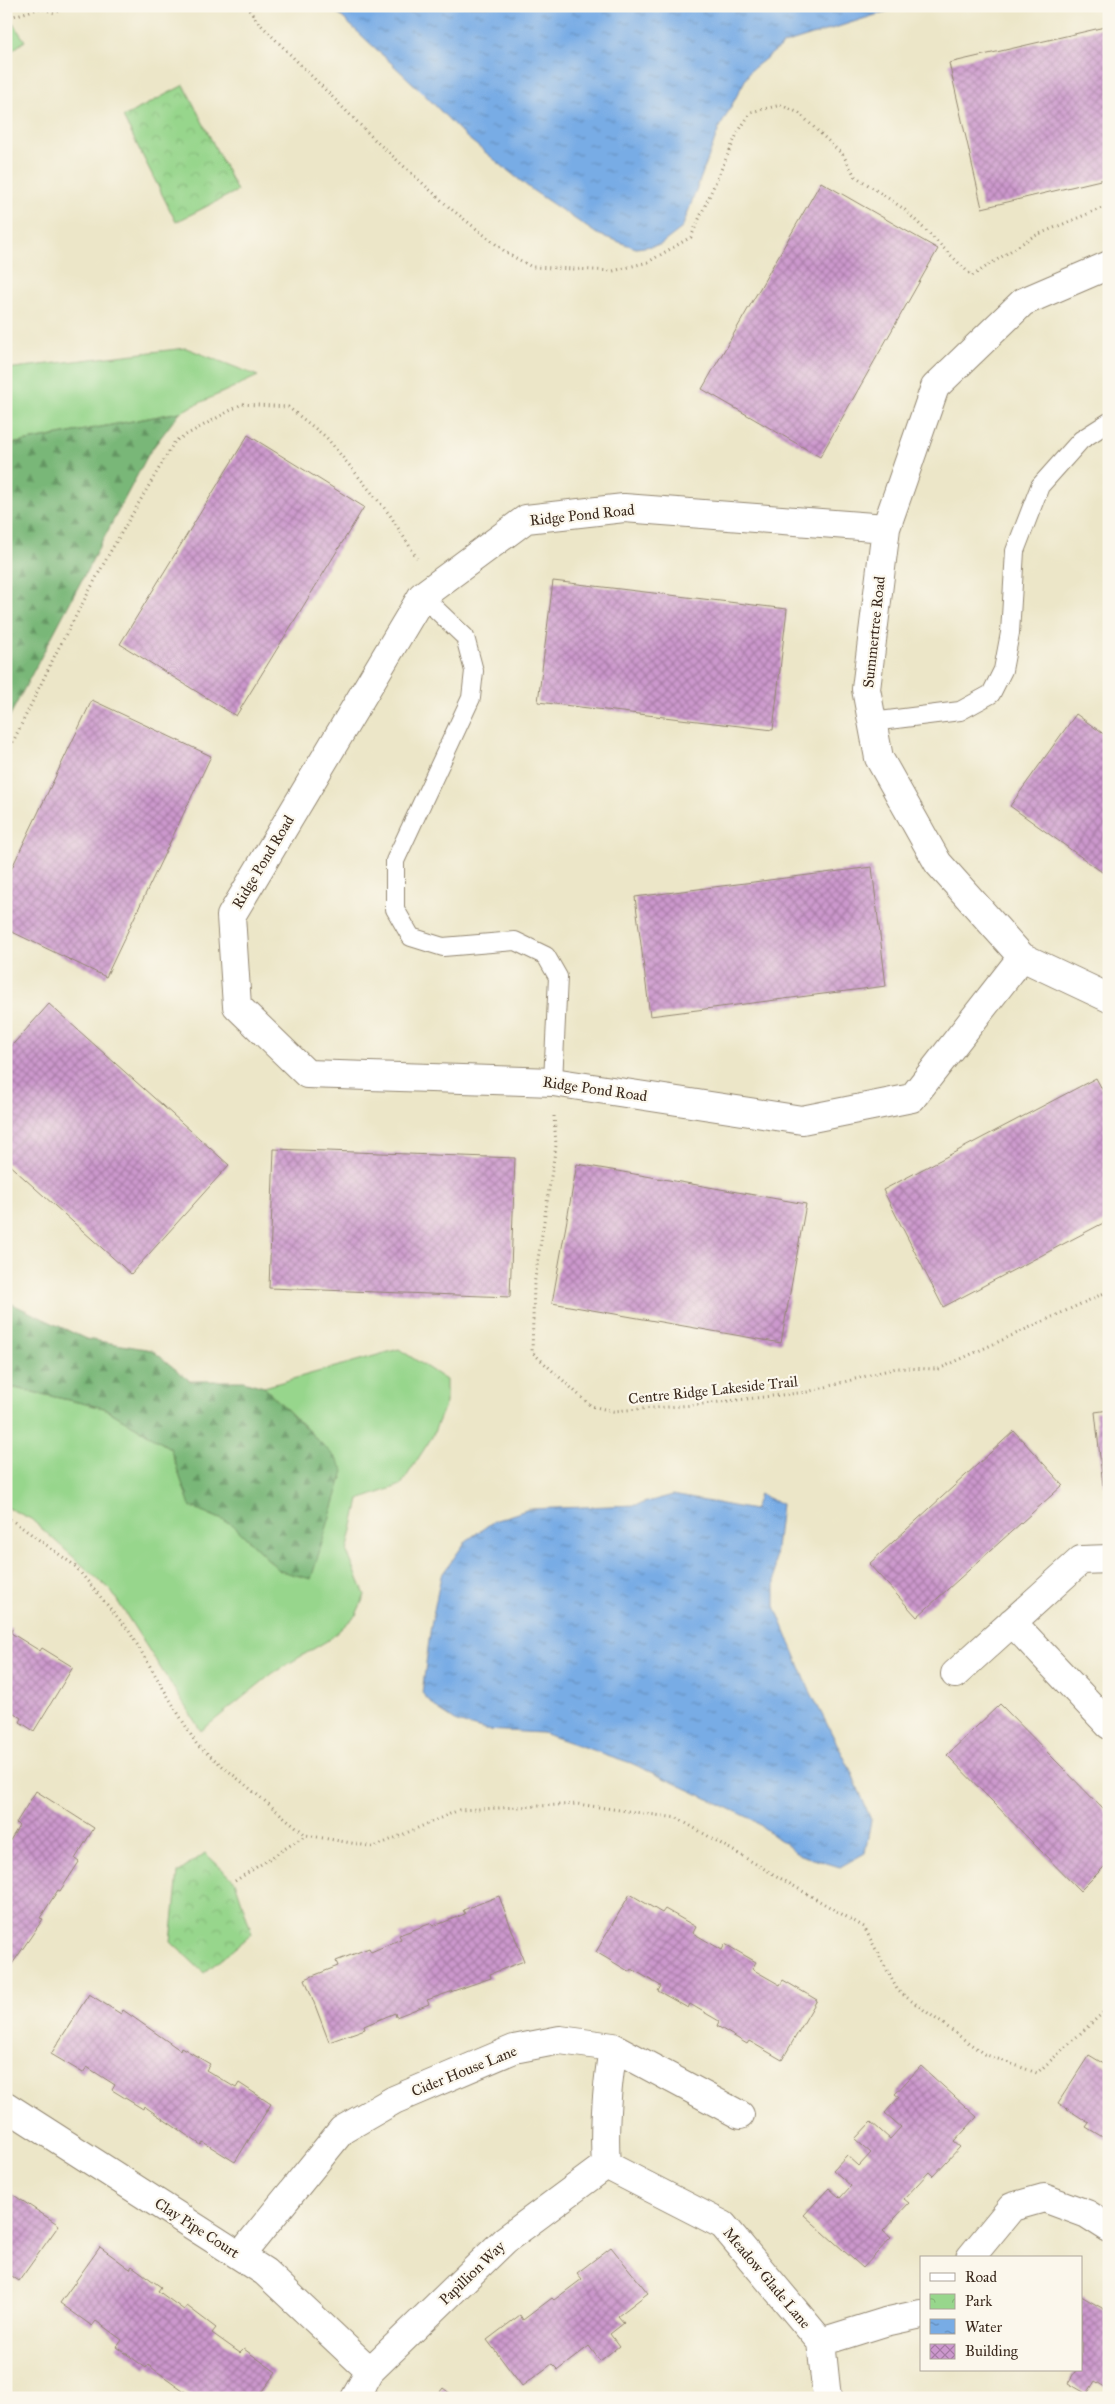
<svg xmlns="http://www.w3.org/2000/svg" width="1115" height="2404" font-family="'IM FELL Great Primer',serif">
<defs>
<pattern id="forest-firs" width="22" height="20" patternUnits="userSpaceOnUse" patternTransform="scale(1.25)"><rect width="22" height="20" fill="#79b778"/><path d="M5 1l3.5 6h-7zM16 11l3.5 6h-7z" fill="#649562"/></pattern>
<pattern id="park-crowns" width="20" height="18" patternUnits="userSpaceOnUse" patternTransform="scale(1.25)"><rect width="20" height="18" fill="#97d68c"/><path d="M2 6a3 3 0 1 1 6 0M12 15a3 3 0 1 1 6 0" fill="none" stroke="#83b878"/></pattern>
<pattern id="water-ripples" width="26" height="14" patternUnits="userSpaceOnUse" patternTransform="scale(1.25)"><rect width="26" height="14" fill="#78ace5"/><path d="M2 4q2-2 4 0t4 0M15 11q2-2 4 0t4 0" fill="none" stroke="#648cb9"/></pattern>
<pattern id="building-cross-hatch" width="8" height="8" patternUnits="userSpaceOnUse" patternTransform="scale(1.25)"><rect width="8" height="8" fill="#cc98cd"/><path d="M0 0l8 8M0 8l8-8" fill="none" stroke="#a77ca6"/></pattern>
</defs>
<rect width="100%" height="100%" fill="#fbf7ec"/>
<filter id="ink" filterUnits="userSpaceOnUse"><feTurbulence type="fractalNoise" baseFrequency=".02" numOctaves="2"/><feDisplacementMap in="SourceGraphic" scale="10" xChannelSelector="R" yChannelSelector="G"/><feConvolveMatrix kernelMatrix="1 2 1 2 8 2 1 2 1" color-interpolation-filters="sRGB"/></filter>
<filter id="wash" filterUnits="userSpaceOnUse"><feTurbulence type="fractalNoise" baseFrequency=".0096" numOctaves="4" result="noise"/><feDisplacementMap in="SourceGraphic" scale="20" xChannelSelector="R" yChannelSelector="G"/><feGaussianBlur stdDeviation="1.12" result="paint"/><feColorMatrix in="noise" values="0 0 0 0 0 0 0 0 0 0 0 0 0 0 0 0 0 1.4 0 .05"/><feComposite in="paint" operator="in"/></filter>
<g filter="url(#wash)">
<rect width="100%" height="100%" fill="#ece6c8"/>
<path fill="#97d68c" stroke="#698055" d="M6,13l19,28 -19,14z
M186,348l72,28 -78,36 -174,33v-76z
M399,1349l47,31v23l-14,34 -31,48 -42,15 -12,52 18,43 -9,20 -26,24 -57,34 -72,58 -90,-140 -80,-72 -25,-12v-121l98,22 66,40 20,58 42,18 48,47 56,-113 -72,-71z"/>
<path fill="url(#forest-firs)" stroke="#5a704b" d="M180,412l-31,41 -143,270v-278z
M6,1301l80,38 66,11 38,31h53l21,6 72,71 8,13 -33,108 -31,-8 -48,-47 -42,-18 -20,-58 -66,-40 -98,-22z"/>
<path fill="url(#park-crowns)" stroke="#698055" d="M184,85l53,106 -61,31 -53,-105z
M205,1853l30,28 17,53 -48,39 -33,-31 7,-69z"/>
<path fill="url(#water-ripples)" stroke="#5a6b82" d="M330,6h574l-120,38 -34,27 -31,58 -37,99 -22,17 -24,3 -39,-14 -65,-44 -67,-54 -45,-46z
M759,1494l22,10 -6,54v48l34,83 42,82 20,49 -6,33 -25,14 -40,-12 -48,-36 -121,-56 -89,-30 -57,-3 -28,-8 -20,-13 -15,-16 9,-68 10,-49 25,-35 28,-20 35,-12 107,-4 37,-10 81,15z"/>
<g id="blocks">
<path fill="url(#building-cross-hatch)" d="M1109,26v152l-127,30 -33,-145z
M821,182l117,67 -118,208 -118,-68z
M248,435l116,72 -128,209 -116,-72z
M553,581l234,28 -14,121 -235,-28z
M92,700l119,56 -105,221 -100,-48v-49z
M1076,714l33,24v139l-99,-71z
M872,867l14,119 -236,30 -15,-119z
M49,1004l180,161 -98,109 -125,-112v-110z
M1096,1078l13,24v118l-166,87 -60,-117z
M274,1149l241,9 -5,139 -241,-9z
M577,1164l229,40 -25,139 -229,-40z
M1109,1410v74l-6,1 -8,-73z
M1014,1431l49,54 -146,132 -48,-53z
M6,1625l6,4 -1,4 29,18 2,-3 31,19 -39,64 -14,-9 2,-4 -16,-10z
M1000,1704l109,111v47l-29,29 -133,-136z
M36,1791l58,37 -19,31 4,3 -19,29 -2,-1 -18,28 3,1 -37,54v-126l13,-21 -3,-3z
M630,1894l32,19 3,-4 31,18 -3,6 29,17 3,-6 31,18 -4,7 28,16 3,-5 34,20 -35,60 -33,-19 -2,3 -30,-18 2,-5 -29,-17 -2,4 -30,-17 3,-5 -29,-17 -2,3 -34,-20z
M499,1896l25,65 -34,13 1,4 -64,22 2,4 -33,13 -1,-4 -31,13 1,3 -36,13 -24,-63 33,-13 -2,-5 33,-13 2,4 30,-13 -2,-4 33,-12 2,3 31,-12 -2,-4z
M89,1994l32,20 2,-4 57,40 1,-3 29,17 -4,6 30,18 3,-5 32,21 -36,58 -32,-20 -2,3 -57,-39 -1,3 -31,-19 3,-5 -28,-18 -4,6 -32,-19z
M1089,2055l20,12v74l-23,-14 3,-4 -31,-20z
M921,2066l56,51 -23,25 6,5 -27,29 -4,-4 -25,27 5,4 -26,28 8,7 -28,30 -59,-53 25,-27 11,10 11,-12 -18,-16 14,-15 12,11 12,-13 -16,-14 16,-17 19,17 11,-12 -16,-14 14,-16 -4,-3z
M6,2190l53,35 -40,56 -13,-9z
M100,2247l30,22 2,-3 29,21 -3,4 26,19 3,-4 29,22 -4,5 28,20 4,-4 32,23 -19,26h-63l-46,-33 -2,3 -29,-21 5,-7 -26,-19 -4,5 -32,-23z
M611,2247l37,46 -30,23 6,7 -14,11 9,12 -19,15 -11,-15 -31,24 -6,-6 -30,22 -35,-46 33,-25 3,5 29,-22 2,2 28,-21 -5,-6z
M1081,2296l28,16v86h-6l5,-9 -13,-8 -8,13 -19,-11 8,-13h5z
M443,2388l13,10h-21z"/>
</g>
</g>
<g filter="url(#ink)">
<use href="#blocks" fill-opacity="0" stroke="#948873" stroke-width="1"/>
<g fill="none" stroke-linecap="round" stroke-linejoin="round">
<defs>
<path id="lane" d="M422,596l43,41 9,34 -3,27 -76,163v48l16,28 32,10 72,-6 31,15 12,21 -5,105
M872,722l88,-11 31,-17 12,-24 7,-37 5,-82 25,-65 41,-46 28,-18"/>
<path id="street" d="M1109,265l-86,37 -88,85 -49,141 -20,161 13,69 59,105 84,94 87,41
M886,528l-262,-20 -98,11 -104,77 -191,320 6,90 70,68 246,8 249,38 110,-22 110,-141
M1012,1622l97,103
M955,1674l126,-114 28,-1
M6,2106l259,166 105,99
M606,2165l117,60 98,117 6,56
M606,2165c-3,-40 1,-78 7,-118
M240,2256l102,-126 52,-30 120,-51 46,-9 53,7 127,68
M970,2258l42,-51 32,-9 43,16 22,14
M821,2342l64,-20 36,-8
M355,2398l15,-27 135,-131 101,-75"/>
</defs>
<use href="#lane" stroke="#948873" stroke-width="20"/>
<use href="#street" stroke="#948873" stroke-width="30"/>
<path stroke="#948873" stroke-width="3" stroke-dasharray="1 4" stroke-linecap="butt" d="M246,6l12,16 119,120 73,66 57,45 25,14 81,4 35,-9 43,-25 46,-103 14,-22 30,-7 18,8 44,42 12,21 49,33 68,67 60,-39 77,-32
M10,17l31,-9 14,5 13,-7
M6,756l51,-105 52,-97 66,-113 67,-37 46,3 38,30 64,78 27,43
M554,1116l2,29 -22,140 -2,67 59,54 22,5 81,-6 113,-13 89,-24 43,1 170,-78
M6,1516l68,49 55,66 68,114 109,90 68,12 85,-37 118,-6 100,14 187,109 34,64 86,63 53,19 69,-63 3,2
M235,1881l71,-46"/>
<use href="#lane" stroke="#fff" stroke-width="18"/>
<use href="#street" stroke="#fff" stroke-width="28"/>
</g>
</g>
<g text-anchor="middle" stroke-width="4.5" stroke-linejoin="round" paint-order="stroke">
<g font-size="15" fill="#3b2a1e" stroke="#fbf7ec">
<text transform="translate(582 515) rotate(-6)" y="5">Ridge Pond Road</text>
<text transform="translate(874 632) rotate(-84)" y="5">Summertree Road</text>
<text transform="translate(263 862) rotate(-59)" y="5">Ridge Pond Road</text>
<text transform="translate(595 1089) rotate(8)" y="5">Ridge Pond Road</text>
<text transform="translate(713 1390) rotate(-6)" y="5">Centre Ridge Lakeside Trail</text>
<text transform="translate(464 2071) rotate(-22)" y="5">Cider House Lane</text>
<text transform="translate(197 2228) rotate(33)" y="5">Clay Pipe Court</text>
<text transform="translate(472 2273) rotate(-44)" y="5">Papillion Way</text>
<text transform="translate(767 2278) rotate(50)" y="5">Meadow Glade Lane</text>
</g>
</g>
<rect width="1115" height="2404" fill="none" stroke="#fbf7ec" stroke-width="25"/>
<rect x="920" y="2256" width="162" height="115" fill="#fbf7ec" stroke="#aea59a"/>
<rect x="930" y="2273" width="25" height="8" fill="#ffffff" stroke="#aea59a"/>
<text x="965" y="2282" font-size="15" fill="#3b2a1e">Road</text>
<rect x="930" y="2294" width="25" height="15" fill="url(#park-crowns)" stroke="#aea59a"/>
<text x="965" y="2306" font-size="15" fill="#3b2a1e">Park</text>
<rect x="930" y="2319" width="25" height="15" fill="url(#water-ripples)" stroke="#aea59a"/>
<text x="965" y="2332" font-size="15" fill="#3b2a1e">Water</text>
<rect x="930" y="2344" width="25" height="15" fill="url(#building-cross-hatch)" stroke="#aea59a"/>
<text x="965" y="2356" font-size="15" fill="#3b2a1e">Building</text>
</svg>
